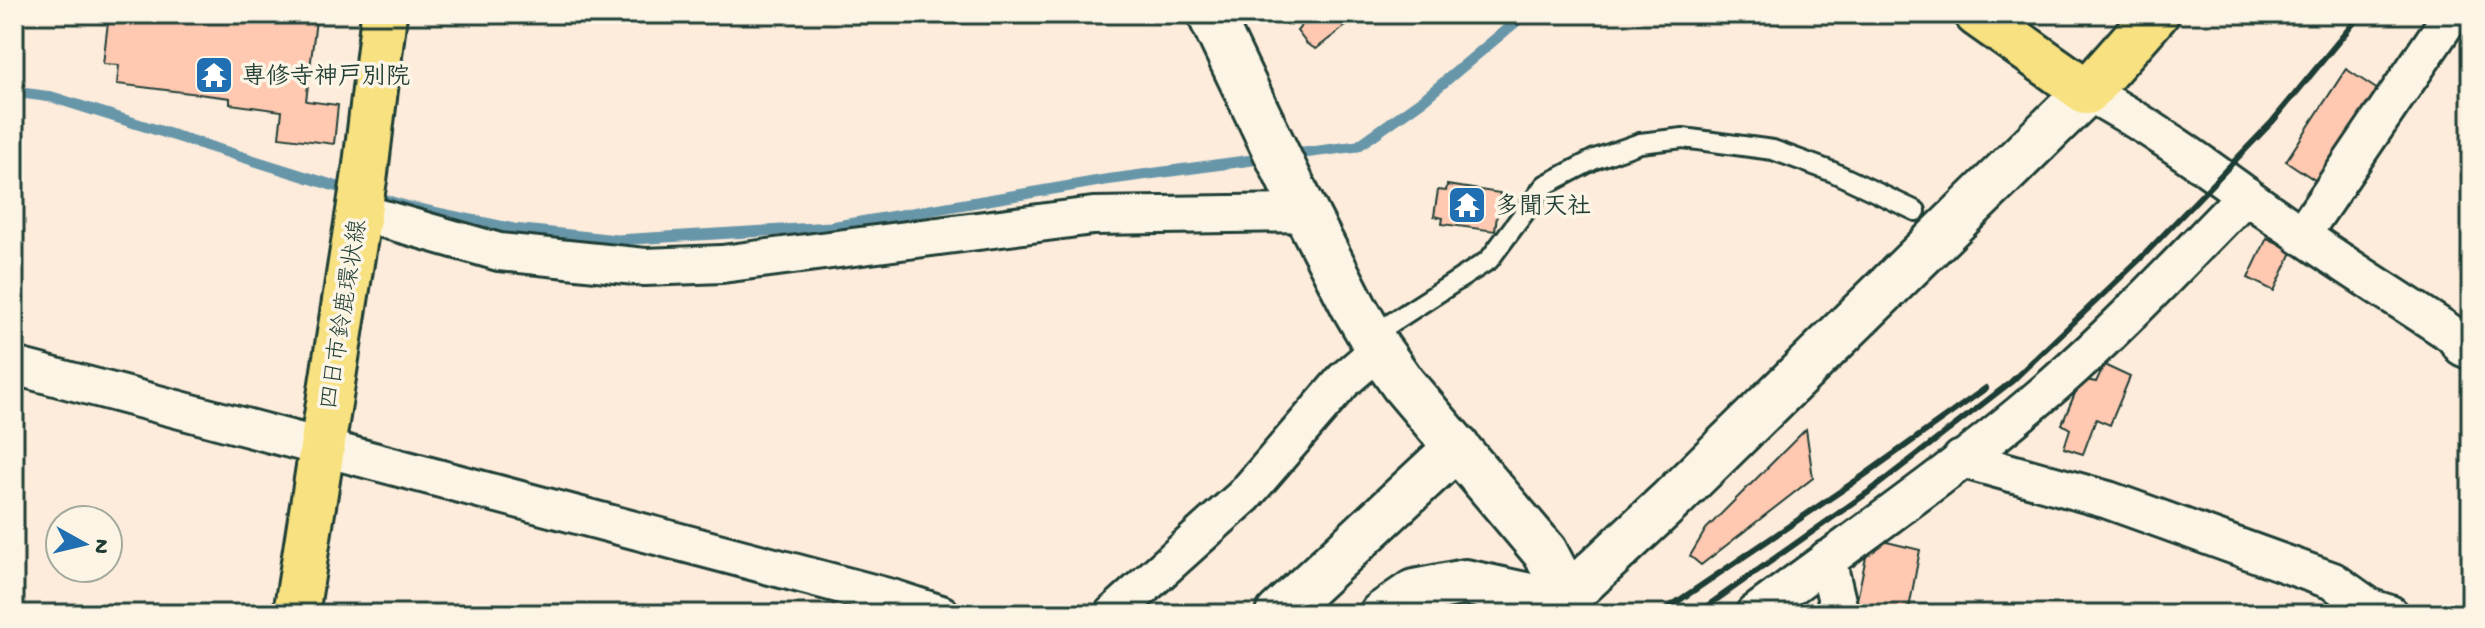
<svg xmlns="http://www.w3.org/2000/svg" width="2485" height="628" font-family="'Gochi Hand','Klee One',sans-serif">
<rect width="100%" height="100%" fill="#fdecdb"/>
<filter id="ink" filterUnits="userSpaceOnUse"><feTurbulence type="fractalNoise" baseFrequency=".0125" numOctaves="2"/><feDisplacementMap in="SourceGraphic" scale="16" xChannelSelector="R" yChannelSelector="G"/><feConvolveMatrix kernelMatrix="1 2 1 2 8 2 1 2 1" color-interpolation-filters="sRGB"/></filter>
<g filter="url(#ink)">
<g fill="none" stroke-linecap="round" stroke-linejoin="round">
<path stroke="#6796a9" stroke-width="11" d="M14,92l38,5 302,95
M1288,155l70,-9 66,-47 101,-85
M371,196l38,11 105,22 103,11 214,-13 274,-47 162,-22"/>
</g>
<path fill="#ffc8b1" stroke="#1f3d34" stroke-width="2" d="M109,14h199l-1,5 9,1 -10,81 32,4 -4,39 -55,-7 3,-26 -52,-7v-6l-113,-14 2,-19 -16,-1z
M1307,14h54l-45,35 -9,-5 -10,-13 5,-6 -4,-4z
M2346,69l38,25 -60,92 -38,-25z
M1447,185l53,8 -5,38 -53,-7 1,-6 -9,-2 4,-26 8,1z
M2267,238l26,12 -19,41 -26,-13z
M2104,365l26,12 -20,48 -14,-6 -13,35 -19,-6 6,-19 -8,-5 19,-45 15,3z
M1806,429l7,49 -112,87 -11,-9 16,-27z
M1870,538l50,12 -12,64h-54z"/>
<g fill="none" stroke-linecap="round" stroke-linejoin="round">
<defs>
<path id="service" d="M1371,336l118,-76 56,-75 50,-26 45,-16 43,-5 90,12 60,22 83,39"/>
<path id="minor" d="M2087,92c76,40 143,93 213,142 50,35 102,67 153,101l9,12 9,4
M358,214l22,4 119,34 146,15 77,-3 371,-48 213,-3
M2301,236l151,-222
M14,366l881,233 46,15
M1961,459l147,41 225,81 38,27 19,6
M1827,559l13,55
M1113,614l131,-118 100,-116 35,-30
M1754,614c101,-75 206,-147 301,-230 67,-59 128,-125 191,-189"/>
<path id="tertiary" d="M1210,14l86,180 58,113 25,43 24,34 142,168 23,44 4,18
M1278,614l179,-167
M1382,614l32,-22 51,-10 69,15 34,-1 103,-96 416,-408"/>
<path id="primary" d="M1977,14l110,78 69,-78
M296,614l69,-441 19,-159"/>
</defs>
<use href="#service" stroke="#1f3d34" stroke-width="24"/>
<use href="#minor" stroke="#1f3d34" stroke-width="42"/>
<use href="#tertiary" stroke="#1f3d34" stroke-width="50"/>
<use href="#primary" stroke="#1f3d34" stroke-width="50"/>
<use href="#service" stroke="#fcf5e5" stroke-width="18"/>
<use href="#minor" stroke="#fcf5e5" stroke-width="36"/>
<use href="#tertiary" stroke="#fcf5e5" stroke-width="44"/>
<use href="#primary" stroke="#f8e181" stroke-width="44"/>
<path stroke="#1f3d34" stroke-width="6" d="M1659,614l204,-138 123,-88
M1696,614l174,-123 141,-109 132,-126 129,-134 89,-108"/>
</g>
</g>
<defs>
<symbol id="temple-square" viewBox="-11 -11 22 22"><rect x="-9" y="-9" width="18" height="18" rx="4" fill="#1f6fb2" stroke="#fcf5e5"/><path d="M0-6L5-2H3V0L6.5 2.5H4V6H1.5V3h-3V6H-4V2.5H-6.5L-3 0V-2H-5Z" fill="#fff"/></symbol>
</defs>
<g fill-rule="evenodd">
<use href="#temple-square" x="192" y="53" width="44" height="44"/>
<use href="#temple-square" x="1445" y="183" width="44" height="44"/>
</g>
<g text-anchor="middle" stroke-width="7" stroke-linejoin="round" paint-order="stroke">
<g font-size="24" font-weight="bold" fill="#1f3d34" stroke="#fcf5e5" text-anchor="start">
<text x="242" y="83">専修寺神戸別院</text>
<text x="1495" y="213">多聞天社</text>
</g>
<g font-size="24" fill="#1f3d34" stroke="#fcf5e5">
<text transform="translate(342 314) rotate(-81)" y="8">四日市鈴鹿環状線</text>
</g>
</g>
<rect width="2485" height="628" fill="none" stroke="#fcf5e5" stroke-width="48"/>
<rect x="24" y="24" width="2437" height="580" fill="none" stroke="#1f3d34" stroke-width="3" filter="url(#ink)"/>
<g transform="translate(84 544) rotate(98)"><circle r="38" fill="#fcf5e5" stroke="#a4ab9e" stroke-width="2"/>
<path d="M0-6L14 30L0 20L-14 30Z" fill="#1f6fb2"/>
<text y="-12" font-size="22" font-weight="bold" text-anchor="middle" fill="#1f3d34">N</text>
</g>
</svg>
